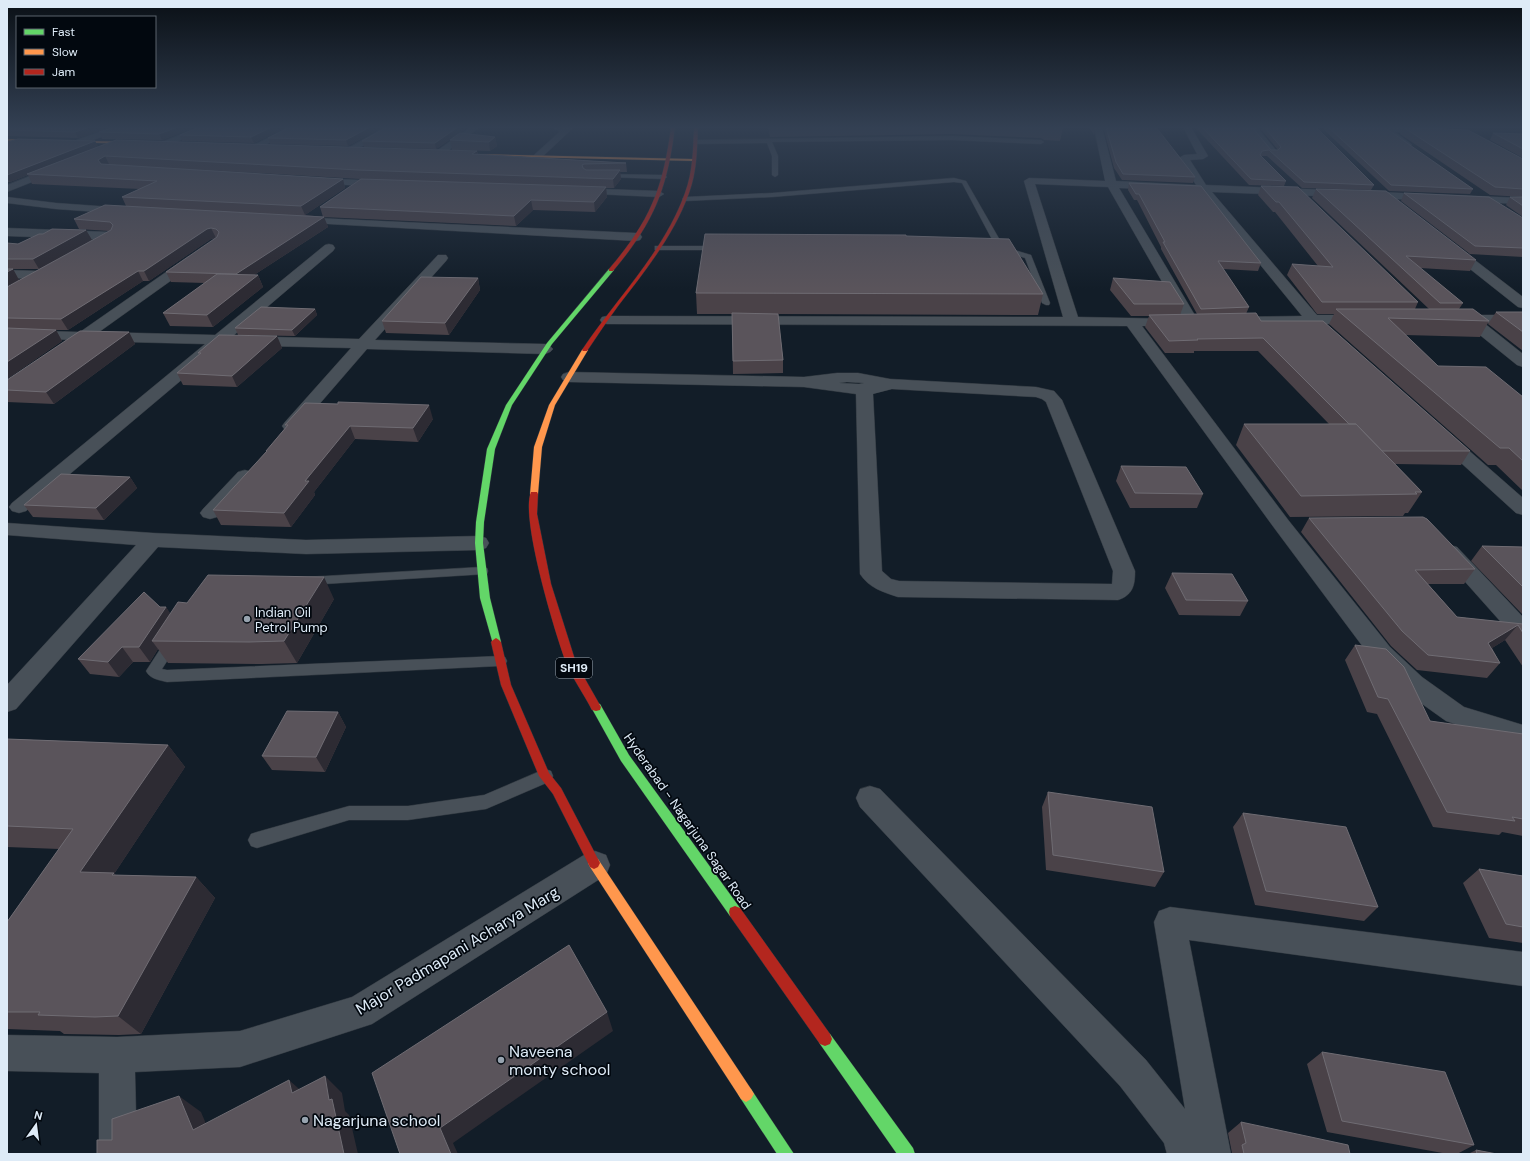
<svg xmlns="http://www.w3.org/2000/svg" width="1530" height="1161" font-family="'DM Sans',sans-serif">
<rect width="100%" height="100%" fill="#121d28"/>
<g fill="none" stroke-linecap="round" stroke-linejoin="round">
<defs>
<path id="lane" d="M551,127h6l10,5 -5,1z
M952,136l89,4 3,2 -3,2 -89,-4 -180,2 6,14v19l-3,2 -3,-2v-19l-5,-13 -71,1 -3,-2 3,-2z
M602,174l62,1 3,2 -3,2 -60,-2 -2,-1z
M954,178l12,3 35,61 10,7 20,6 19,48 -1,2h-3l-4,-2 -17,-45 -19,-6 -11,-7 -33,-62 -8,-1 -182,15 -87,4 -3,-2 3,-2 87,-4z
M655,246h65l4,2 -4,2h-65z
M482,567l5,1 1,3 -1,3 -179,11 -5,-1 -2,-3 2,-3 5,-1z
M173,636l5,1 2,4 -18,28 5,1 333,-14 5,1 2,4 -2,4 -5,1 -333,16c-8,-2 -17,-3 -21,-11l22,-34z
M545,769l6,2 2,5 -2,5 -65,28 -78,11h-59l-92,28 -6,-2 -3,-6 3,-6 6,-2 92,-26h59l76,-11z"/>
<path id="street" d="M114,127h11l-1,2 -42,15 -3,1 -5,-3 2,-2z
M199,127h11l-42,19h-6l-2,-2 2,-2z
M289,127h10l-43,23 -3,1 -5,-3z
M385,127h10l-44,26h-6l-2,-2z
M471,127h9l-39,29h-6l-2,-2 2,-2z
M565,127h9l-34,32h-6l-2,-2 2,-2z
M1094,127h8l14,54 80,4 -17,-27 5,-3 13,-1 -14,-27h8l17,29 -5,3 -13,1 16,25 317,13v6l-311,-12 105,123h45l5,1 2,3 -2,3 -5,1 -36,1 1,2 -2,3c-7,2 -10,0 -16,-5l-79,1 -5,-1 -2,-3 2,-3 5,-1 72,-1 -102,-125 -81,-3 80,134 -2,3 -5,1 -5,-1 -2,-3 -77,-135 -73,-3 43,133 103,2 2,3 -2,3 -5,1h-34l147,195 101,126 32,30 42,30 59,18v22l-77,-26 -42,-30 -32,-32 -97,-130 -148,-203 -520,-2 -5,-1 -2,-3 2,-3 5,-1 456,1 -39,-136 5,-3 76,3z
M1249,127h8l19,23 2,2 -2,2h-6z
M1381,127l38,1 5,3 -5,3 -24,-2 15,11 2,2 -5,3 -3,-1 -23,-17z
M58,165l4,1 1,2 -1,2 -55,22v-7z
M314,178l70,3 5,3 -5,3 -74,-4 -1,-2z
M576,188l83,3 5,3 -5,3 -87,-4 -1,-2z
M7,197l49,6 70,5 4,1 2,2 -2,2 -4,1 -70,-5 -49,-6z
M296,217l340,16 4,1 2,3 -2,3 -4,1 -344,-19 -2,-2 2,-2z
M7,228l104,4 4,1 2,3 -2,3 -4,1 -104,-4z
M1450,243l4,1 69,53v11l-5,-1 -72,-57 -2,-3 2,-3z
M329,244l4,1 2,3 -2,3 -100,85 126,3 79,-84h8l2,3 -2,3 -71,79 170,4 5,2 3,3 -3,3 -5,2 -178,-5 -70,81 -6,1 -6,-1 -3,-4 3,-4 66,-74 -128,-3 -197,166 -7,2 -7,-2 -3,-4 3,-4 193,-159 -118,-3 -6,2 -6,-3 -68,-2v-8l73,2 109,-76h8l2,3 -2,3 -98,70 116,3 110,-90z
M7,270l34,1 5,1 2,3 -2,3 -5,1 -34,-1z
M1456,315h67v8h-39l39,31v13l-6,-2 -52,-42 -14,-1 -2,-3 2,-3z
M569,372l235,5 33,-4h21l32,6 146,8 18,4 8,9 73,171c0,14 -2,24 -17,29l-220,-3c-15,-5 -29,-9 -38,-23l-4,-180 -52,-7 -235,-5 -6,-2 -2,-3 2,-3zM847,382l17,1 -5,1 -20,-1zM892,389l144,8 6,2 4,3 67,169 -1,13 -213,-3 -8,-2 -9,-8 -9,-177z
M1444,433l6,1 73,64v17l-7,-2 -78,-71 -3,-4 3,-4z
M245,470l7,2 2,4 -2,4 -35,37 -7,2 -7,-2 -3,-4 3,-4 35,-37z
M7,523l146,10 153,7 173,-4 7,2 3,5 -3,5 -7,2 -173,4 -148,-7 -142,162 -9,3v-27l129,-140 -129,-10z
M1450,545l7,2 66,70v13l-7,2 -8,-2 -65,-73 -4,-5 4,-5z
M870,786l10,3 266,271 39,49 -31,-187 5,-11 11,-4 353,45v34l-334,-46 42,214h-64l-3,-11 -44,-57 -260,-279 -4,-9 4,-9z
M595,851l11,4 4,10 -4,10 -234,149 -132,43 -105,5 2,82h-38v-81l-92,-2v-36l110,2 123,-6 112,-34 232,-142z"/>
<path id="fast" d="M609,269l5,1 -62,74 -40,61 -17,44 -11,73 -1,21 7,55 11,44 -2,2h-6l-13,-46 -5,-55 1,-21 11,-73 19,-44 41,-62z
M596,703l4,1 29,51 111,153 1,4 -1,4 -5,2 -5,-2 -109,-155 -30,-54 1,-3z
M825,1032l5,2 83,114 2,6h-18l-77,-110 -2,-5 2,-5z
M746,1086l5,3 43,65h-17l-36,-55 -3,-5 3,-5z"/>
<path id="slow" d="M7,139l133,3 2,1 -2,1 -133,-3z
M477,154l217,5 2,1 -2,1 -216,-5z
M585,348l3,2 -33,55 -13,42 -4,47 -1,2h-6l-1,-2 4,-47 15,-42 33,-55z
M594,857l4,2 153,230 3,5 -3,5 -5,3 -5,-3 -151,-232 -2,-4 2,-4z"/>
<path id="jam" d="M671,127h4c-8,63 -21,95 -62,144h-4v-2c41,-48 54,-80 62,-142z
M694,127h4c-1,23 -1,44 -9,66 -15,42 -44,78 -71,113 -11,15 -21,30 -31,45h-4l-1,-1c34,-51 82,-98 103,-157 8,-22 8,-43 9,-66z
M531,492h6l1,2 -1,20 14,70 25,79 25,44 -1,3 -4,1 -4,-1c-8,-16 -20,-32 -26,-48 -11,-29 -46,-145 -35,-170z
M496,638l3,2 2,2 10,43 38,88 12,15 37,71 2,4 -2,4 -4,2 -4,-2 -37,-73 -14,-18 -38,-91 -10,-43 2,-2z
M735,906l5,2 90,126 2,5 -2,5 -5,2 -5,-2 -90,-128 -1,-4 1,-4z"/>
</defs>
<use href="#lane" stroke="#2e363e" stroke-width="1"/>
<use href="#street" stroke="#2e363e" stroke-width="1"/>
<use href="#fast" stroke="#2e363e" stroke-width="1"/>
<use href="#slow" stroke="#2e363e" stroke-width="1"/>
<use href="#jam" stroke="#2e363e" stroke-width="1"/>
<use href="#lane" fill="#485058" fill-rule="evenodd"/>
<use href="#street" fill="#485058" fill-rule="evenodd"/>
<use href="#fast" fill="#63d668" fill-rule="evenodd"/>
<use href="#slow" fill="#ff974d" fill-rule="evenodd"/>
<use href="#jam" fill="#b3261e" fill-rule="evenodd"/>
</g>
<path fill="#4a4248" d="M7,127h104l-33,11 -71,-2z
M196,127l-34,13 -60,-1 -3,-7z
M287,127l-33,16 -72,-2 -2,-6z
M383,127l-35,19 -78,-2 -2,-6z
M468,127l-32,22 -72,-2 -2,-6z
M768,127h295v1l-3,13 -16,-1 -3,-2 -89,-4 -182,3z
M1089,127h6v3l-1,5z
M1102,127h54l39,50 -2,6 -71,-3 -8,-12 -11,-41z
M1195,127h57l19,23h7l-19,-23h57l58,58 -3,5 -69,-2 -35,-32h-6l25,25 -2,5 -35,-1z
M1321,127h44l108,62 -3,5 -81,-3z
M1403,127l120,32v38l-33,-2 -90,-61z
M1493,133l30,1v24l-33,-18z
M495,137l2,9 -7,5 -38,-1 -2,-10z
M95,141l3,6 379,4 1,3 148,9 1,9h-7l1,7 -7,9h-8l1,9 -12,15 -62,-2 -17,16 -193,-9 -3,-10 40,-28 -171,-10 154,10 2,9 -40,27 19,2 4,10 -74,48h4l5,12 -50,40 -43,-1 -7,-13 42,-30 -34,-1 -5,-10 50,-34 -5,1 -62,42h-6l-75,49h-12l6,11 -55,38v-92l102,-56 -30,-2 -5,-10 52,-13 -4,-9 18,-8 -108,-5 -4,-9 -18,7h-3v-40z
M1129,183l132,80 -3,8 -35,-2 26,38 -3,7 15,7 209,130 -9,14 -66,-1 27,28 -14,21h-3l-2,3 -113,1 -54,-72 8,-21h85l-71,-73h-64v2h-29l-20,-26 4,-11h-18l-21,-26 3,-12 71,26 -4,11 17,-1 -36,-65v-2l-24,-47h-3l-6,-10z
M1261,186l157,116 -3,7h14l-117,-111 4,-9 160,71 -6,11 -50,-3 43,35 -4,6 30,12 -9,16 -75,-2 33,31 85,31v94l-27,-26h-8l-159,-141 5,-10h-17l-30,-39 5,-11 26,2 -43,-54h-2l-15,-17z
M1404,193l119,25v39l-53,-3 -69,-53z
M1510,197h13v20l-17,-12z
M86,230l6,10 -53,29h-26l6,11 -12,6v-43l11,1 25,-10z
M906,236l137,58 -5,21 -260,-1 5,46v13l-50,1 -1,-60h-35l-1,-21z
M478,278l2,12 -31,45 -63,-2 -4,-12 20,-22z
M315,309l2,6 -22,21 -57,-1 -3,-7z
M1496,312h27v39l-35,-27z
M129,332l6,12 -81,60 -47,-2v-22z
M277,336l5,12 -45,39 -54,-2 -6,-12 22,-18 -1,-2z
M433,419l-15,23 -63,-3 -41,53 1,3 -24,32 -70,-2 -8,-15 53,-58v-1l20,-24 -1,-2z
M1121,466l82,28 -6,14h-67l-14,-27z
M130,477l7,11 -33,32 -71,-3 -9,-12z
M1309,518l166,51 -11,15h-36l29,33 66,7v43l-18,-27 -13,8 8,15 -13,15 -70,-8 -26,-24 -90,-114z
M1482,546l41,1v68l-52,-54z
M1172,573l76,28 -8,15 -61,-1 -14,-27z
M334,599l-37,64 -35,1 -94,-1 -10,-14 -8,13h-17l-14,15 -29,-3 -12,-15 82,-52h6l4,7 17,-11z
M1355,645l75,76 93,13v102l-21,-4 -3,3 -66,-8 -56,-113 -10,-2 -22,-52z
M338,712l8,15 -21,45 -53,-2 -10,-14z
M7,739l161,6 17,22 -71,107 2,1 80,2 19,21 -74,136 -22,1 -55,-1 -4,-3 -53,-2v-107l52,-73 -52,-2z
M1048,792l116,80 -9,15 -109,-17 -4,-63z
M1243,813l135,94 -14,14 -109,-16 -22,-78z
M1479,869l44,7v67l-34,-5 -26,-55z
M1322,1052l152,93 -17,9h-9l-121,-22 -20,-68z
M1241,1122l109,32h-119l1,-1 -4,-20z
M1476,1150l21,4h-29z"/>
<path fill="#2d2b33" d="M90,127h21l-33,11 -3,-6z
M178,127h18l-34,13 -3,-6z
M272,127h15l-33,16 -3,-6z
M370,127h13l-35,19 -2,-6z
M458,127h10l-32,22 -1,-6z
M495,137l2,9 -7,5 -1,-9z
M95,141l3,6 -71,27 1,1 -18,7 -3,-4v-3z
M477,151l2,9 -7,-6z
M105,156l4,8 -6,5 -5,-9z
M620,170l1,9 -7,9 -1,-9z
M343,179l2,9 -40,27 -4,-9z
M606,187l1,10 -12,15 -1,-10z
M531,200l2,10 -17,16 -2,-10z
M324,217l4,10 -88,57 -4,-10z
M211,228l5,10 -5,1 -62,42 -5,-10 63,-42z
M86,230l6,10 -53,29 -6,-10z
M13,269l6,11 -12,6v-14z
M138,271l5,10 -75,49 -7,-11z
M258,275l5,12 -50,40 -6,-12z
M478,278l2,12 -31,45 -4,-12z
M315,309l2,6 -22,21 -3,-6z
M56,330l6,11 -55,38v-17z
M129,332l6,12 -81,60 -8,-12z
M277,336l5,12 -45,39 -5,-11z
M429,405l4,14 -15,23 -5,-14z
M350,426l5,13 -41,53 1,3 -24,32 -7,-14 21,-32z
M130,477l7,11 -33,32 -8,-12z
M324,577l10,22 -37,64 -13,-22z
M166,607l10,15 -24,19 6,8 -8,13 -11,-15z
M1518,625l-13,15 -29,18 12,-15z
M122,647l11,15 -14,15 -11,-15z
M338,712l8,15 -21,45 -9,-15z
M168,745l17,22 -71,107 20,20 -54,-22z
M196,877l19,21 -74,136 -23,-18z
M607,1012l6,19 -160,112 5,11h-7l-11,-26z
M325,1076l17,17 3,18 4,4 9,39h-14l-15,-54z
M289,1080l18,16 -15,-3z
M179,1096l22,16 14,33 -22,-15z"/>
<path fill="#5a545b" stroke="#6f6c73" d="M7,127h83l-15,5 -68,-2z
M115,127h63l-19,7 -60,-2z
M199,127h73l-21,10 -71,-2z
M290,127h80l-24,13 -78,-2z
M387,127h71l-23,16 -73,-2z
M1106,127h50l39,50 -72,-3 -7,-12z
M1202,127h50l19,23h7l3,-3 -17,-20h52l58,58 -70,-3 -35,-32 -7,1 -2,4 26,26 -35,-2z
M1328,127h56l89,62 -82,-4z
M1403,127l65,3 55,29v30l-28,-2z
M460,133l35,4 -6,5 -39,-2z
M1493,133l30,1v15z
M18,139l77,2 -88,34v-33z
M116,140l361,11 -5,3 154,9 -42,1 -2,1 1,3 3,2h34l-7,9 -255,-9 -253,-14 -7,4 3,4 242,15 -42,27 -179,-9 35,-16 -130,-7z
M361,179l245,8 -12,15 -63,-2 -17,16 -194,-9z
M1129,183l72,3 60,77 -43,-2 31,46 -48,2 -38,-67h2l-26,-48h-3z
M1261,186l37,1 120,115h-96l-30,-38 41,3 -54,-65h-3z
M1316,189l70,2 90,69 -70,-4 57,47h-23z
M1404,193l85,4 34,21v30l-48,-2z
M1510,197h13v9z
M105,205l219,12 -88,57 -70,-2 51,-35 2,-5 -3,-3 -5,-1 -4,1 -63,42h-6l-77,48 -54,-1v-31l104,-57 2,-5 -3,-3 -36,-3z
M52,229l34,1 -53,29h-26v-16l11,1 21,-10h4z
M705,234l201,1v1l103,3 34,55 -347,-1z
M7,269h6l-6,3z
M217,274l41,1 -51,40 -44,-2z
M421,277l57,1 -33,45 -63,-2z
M1113,278l57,4 14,22h-50z
M261,307l54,2 -23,21 -57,-2z
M1336,309h137l16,12 -101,-3 50,48 48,1 37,30v64l-14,-13h-9z
M1496,312h27v20z
M732,313l46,1 5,46 -50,1z
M1256,313l5,8h62l147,130h-88l-26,-27h-7l-86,-86 -66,1 1,1 -29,1 -20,-26z
M7,328l49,2 -49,32z
M80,331l49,1 -83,60 -39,-2v-10z
M219,335l58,1 -45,40 -55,-3 24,-20h-3z
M338,402l91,3 -16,23 -63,-2 -45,55h4l-25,32 -71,-3 54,-59h-1l22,-26h-3l20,-22 33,1z
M1244,424h112l66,68h-7l2,2 -116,2z
M1121,466l65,1 17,27 -68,-1z
M61,474l69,3 -34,31 -72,-3z
M1423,517l4,2 48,50 -60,1 42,47 66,7v9l-5,-8 -30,18 12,20 -72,-8 -26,-24 -93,-113z
M1482,546l41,1v40z
M1172,573l60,1 16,27 -62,-1z
M208,575l116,2 -40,64 -35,1 -97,-1 26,-39 9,1z
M144,592l16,15h6l-27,40h-17l-14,15 -30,-3z
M1355,645l31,4 18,18 26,54 93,13v85l-11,-2 3,4 -68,-9 -59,-113 -10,-2z
M287,711l51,1 -22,45 -54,-1z
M7,739l161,6 -88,127 34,1 -2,2 84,2 -78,139 -23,1 -57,-2 2,-3h-33v-90l66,-93 -66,-3z
M1048,792l104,15 12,65 -111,-17z
M1243,813l103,14 32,80 -112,-16z
M1479,869l44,7v51l-17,-3z
M569,945l38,67 -167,116 11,26h-51l-28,-81z
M1322,1052l123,20 29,73 -132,-24z
M325,1076l4,24 3,-1 12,55h-247v-14h15v-21l67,-23 14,34 96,-50 3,13z
M1241,1122l107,23 2,9h-106l-2,-9 4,-2z
M1476,1150l21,4h-20z"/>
<linearGradient id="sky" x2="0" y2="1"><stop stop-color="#0a1016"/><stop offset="0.44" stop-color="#334053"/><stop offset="1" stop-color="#334053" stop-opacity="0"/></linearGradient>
<rect width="1530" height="289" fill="url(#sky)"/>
<g fill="#97a3af" stroke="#02080f" stroke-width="1.5">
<circle cx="247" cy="619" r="4"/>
<circle cx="501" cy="1060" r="4"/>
<circle cx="305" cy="1120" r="4"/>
</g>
<g text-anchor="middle" stroke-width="3.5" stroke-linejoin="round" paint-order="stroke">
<rect fill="#02080f" stroke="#9ca7b1" stroke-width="1" x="556" y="658" width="36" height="20" rx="3"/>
<g font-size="12" font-weight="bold" fill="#deebf7">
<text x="574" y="672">SH19</text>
</g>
<g font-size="13" fill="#deebf7" stroke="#02080f" text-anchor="start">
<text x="255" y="617">Indian Oil<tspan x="255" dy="15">Petrol Pump</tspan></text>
</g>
<g font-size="13" fill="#deebf7" stroke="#02080f">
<text transform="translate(688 821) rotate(55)" y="5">Hyderabad - Nagarjuna Sagar Road</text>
</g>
<g font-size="16" fill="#deebf7" stroke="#02080f">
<text transform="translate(457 950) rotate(-31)" y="6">Major Padmapani Acharya Marg</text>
</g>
<g font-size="16" fill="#deebf7" stroke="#02080f" text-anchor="start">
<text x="509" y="1057">Naveena<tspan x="509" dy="18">monty school</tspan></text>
<text x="313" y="1126">Nagarjuna school</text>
</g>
</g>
<rect width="1530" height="1161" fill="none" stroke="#deebf7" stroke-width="16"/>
<rect x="16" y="16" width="140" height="72" fill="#02080f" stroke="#5a636c"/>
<rect x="24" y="29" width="20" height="6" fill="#63d668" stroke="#5a636c"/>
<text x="52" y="36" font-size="12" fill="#deebf7">Fast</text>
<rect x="24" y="49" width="20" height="6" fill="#ff974d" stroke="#5a636c"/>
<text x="52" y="56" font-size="12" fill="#deebf7">Slow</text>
<rect x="24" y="69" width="20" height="6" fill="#b3261e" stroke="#5a636c"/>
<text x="52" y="76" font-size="12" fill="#deebf7">Jam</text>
<g transform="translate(36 1125) rotate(14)" stroke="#02080f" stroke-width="3" paint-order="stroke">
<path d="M0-3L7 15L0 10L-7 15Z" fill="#deebf7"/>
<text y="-6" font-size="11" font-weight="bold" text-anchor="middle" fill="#deebf7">N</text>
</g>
</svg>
